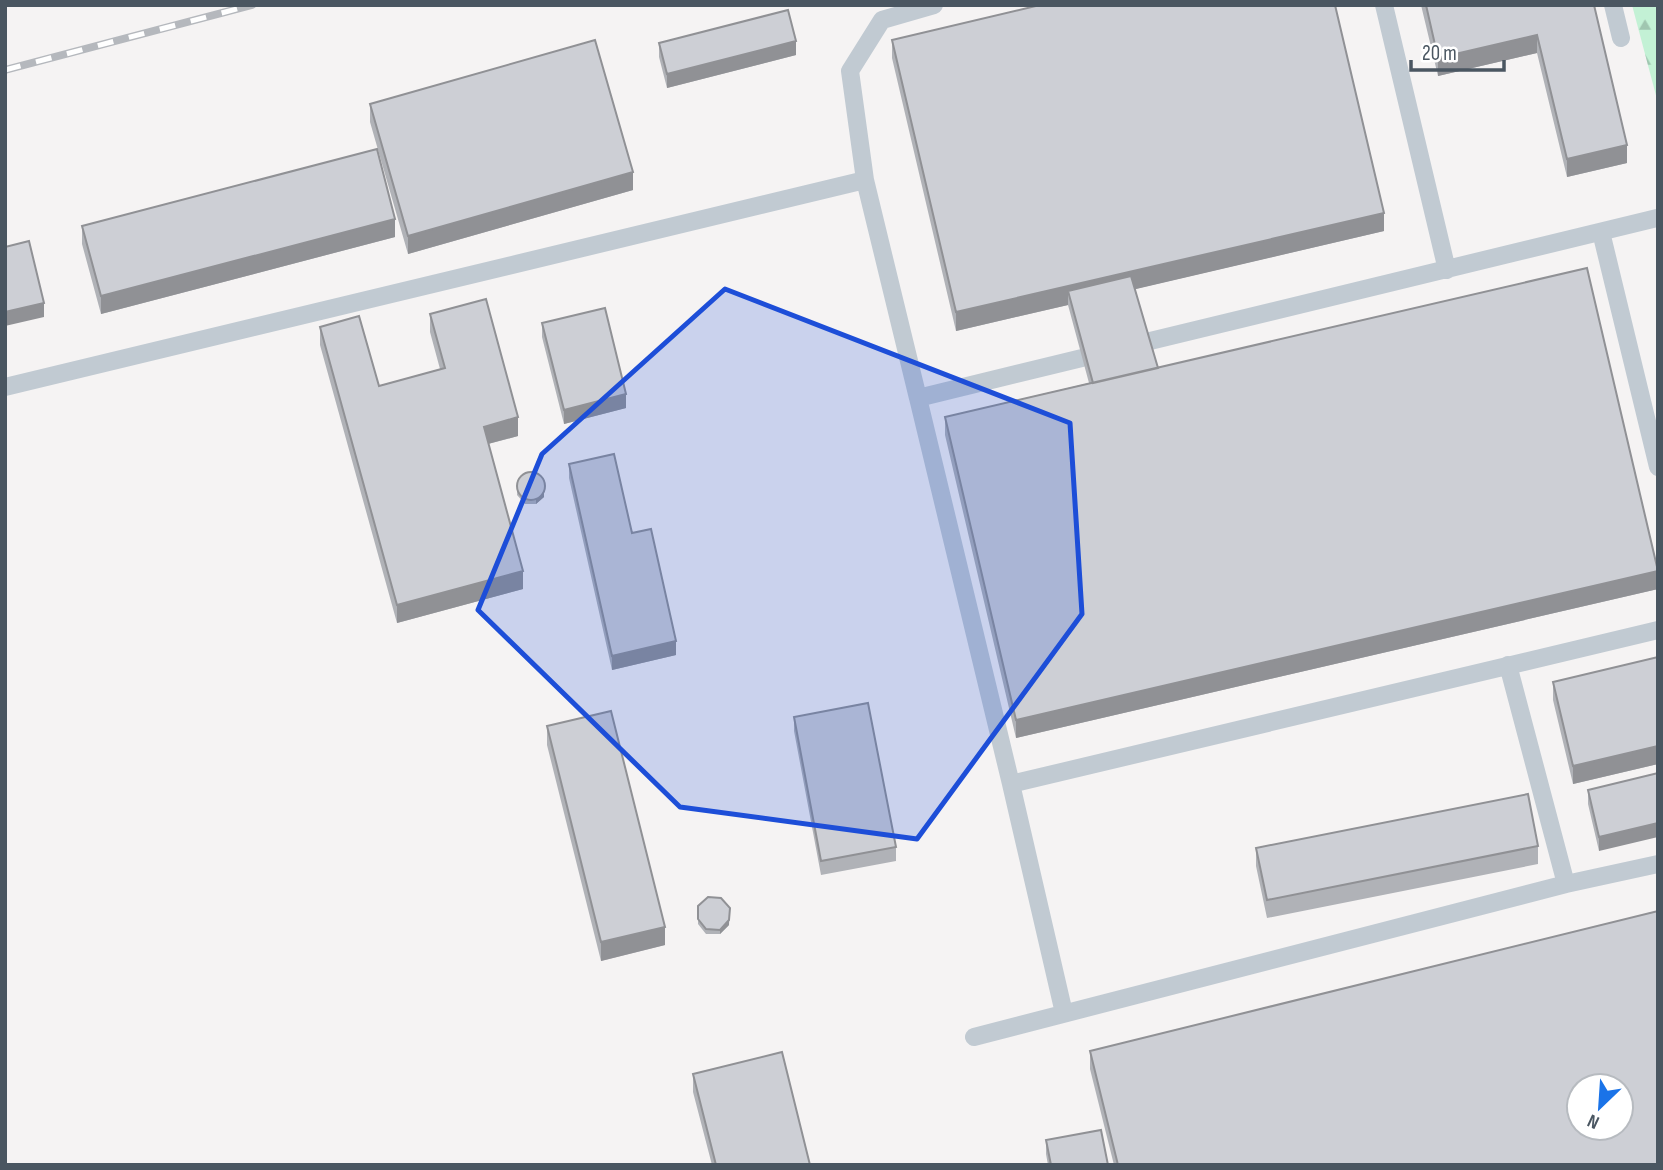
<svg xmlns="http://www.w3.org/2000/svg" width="1663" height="1170" font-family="'Sofia Sans Condensed',sans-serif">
<defs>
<pattern id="forest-firs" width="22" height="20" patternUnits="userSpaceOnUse" patternTransform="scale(1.75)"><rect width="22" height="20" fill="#c3f1d5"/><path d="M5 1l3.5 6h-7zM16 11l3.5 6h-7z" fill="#a0c6b0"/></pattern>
</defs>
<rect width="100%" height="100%" fill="#f5f3f3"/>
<path fill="url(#forest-firs)" d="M1632,5h26v98z"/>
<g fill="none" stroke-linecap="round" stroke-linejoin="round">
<path stroke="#c1cad2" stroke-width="18" d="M1384,5l63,265
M1613,5l8,33
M865,180l-15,-109 32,-51 52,-15
M1601,232l57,235
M1146,342l511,-124
M5,387l860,-207 53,218 164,-40
M918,398l93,386 647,-154
M1508,665l58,219 92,-20
M1011,784l53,229
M974,1037l592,-153"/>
<defs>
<path id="rail" d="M5,70l247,-65"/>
</defs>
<use href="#rail" stroke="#b5b8bd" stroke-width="8"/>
<use href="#rail" stroke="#fff" stroke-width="5" stroke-dasharray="16" stroke-linecap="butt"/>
</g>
<path fill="#b0b2b7" d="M1421,5h173l33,158 -60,14 -30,-124 -99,23z
M892,40l492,191 -249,58 23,79 500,203v18l-642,149 -71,-303v-18l144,-34 -21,-78 -112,26 -64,-273z
M659,43l137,12 -129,33 -8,-31z
M370,104l263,86 -225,64 -38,-132z
M82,226l313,11 -294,77 -19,-70z
M430,314l88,122 -30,8 35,145 -126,34 -77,-278v-18l59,59 61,-17 -10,-37z
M542,323l84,85 -62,16 -22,-87z
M569,464l63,69 44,122 -64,15 -43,-192z
M518,480l26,1v16l-8,7h-11l-8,-9z
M1658,657v107l-85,20 -20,-84v-18z
M794,717l102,130v14l-75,14 -27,-144z
M547,726l118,219 -64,16 -54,-216z
M1658,773l-59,78 -11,-47v-14z
M1538,846v18l-271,54 -11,-52v-18z
M698,906l32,2 -1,17 -9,9h-14l-8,-10z
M1090,1051l568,114h-544l-24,-96z
M693,1074l117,91h-98l-19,-73z
M1046,1140l62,25h-60l-2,-11z"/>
<path fill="#909195" d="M1537,35v18l-99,23v-18z
M796,41v14l-129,33v-14z
M1627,145v18l-60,14v-18z
M633,172v18l-225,64v-18z
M1384,213v18l-312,73 -4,-13v14l-112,26v-19z
M395,219v18l-294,77v-18z
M44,303v14l-39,9v-14z
M626,394v14l-62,16v-14z
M518,417v19l-34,9v-18z
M544,492v5l-8,7v-5z
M523,571v18l-126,34v-18z
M1658,571v18l-642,149v-18z
M676,641v14l-64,15v-14z
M1658,746v18l-85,20v-18z
M1658,823v14l-59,14v-14z
M729,920v5l-9,9v-4z
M665,927v18l-64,16v-19z"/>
<path fill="#cdcfd5" stroke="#909195" stroke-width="2" fill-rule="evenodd" d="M1040,5h295l49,208 -428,99 -64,-272z
M1426,5h168l33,140 -60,14 -30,-124 -99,23z
M788,10l8,31 -129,33 -8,-31z
M595,40l38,132 -225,64 -38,-132z
M377,149l18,70 -294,77 -19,-70z
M29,241l15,62 -39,9v-65z
M1587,268l71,303 -642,149 -71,-303z
M1131,276l27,92 -65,15 -25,-92z
M486,299l32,118 -34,10 39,144 -126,34 -77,-278 39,-11 20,70 66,-18 -15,-54z
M605,308l21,86 -62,16 -22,-87z
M614,454l18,79 19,-4 25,112 -64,15 -43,-192z
M517 486a14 14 0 1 1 28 0a14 14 0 1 1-28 0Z
M1658,657v89l-85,20 -20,-84z
M868,703l28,144 -75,14 -27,-144z
M611,711l54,216 -64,15 -54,-216z
M1658,773v50l-59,14 -11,-47z
M1528,794l10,52 -271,54 -11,-52z
M708,897l13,1 9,10 -1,12 -9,10 -14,-1 -8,-10v-13z
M1658,911v254h-540l-28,-114zM1579,1086h42v42h-42z
M782,1052l28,113h-94l-23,-91z
M1101,1130l7,35h-57l-5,-25z"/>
<path fill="#1d4ed8" fill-opacity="0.2" stroke="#1d4ed8" stroke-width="5" stroke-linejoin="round" d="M725,289l345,134 12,191 -165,225 -237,-32 -202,-197 64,-156z"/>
<rect width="1663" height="1170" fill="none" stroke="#4a5661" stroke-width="14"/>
<g transform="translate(1600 1107) rotate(205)"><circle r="33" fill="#ffffff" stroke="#b7bbc0" stroke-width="2"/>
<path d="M0-5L12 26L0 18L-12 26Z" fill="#1a73e8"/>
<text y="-10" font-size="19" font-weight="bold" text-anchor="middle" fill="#4a5661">N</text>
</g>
<path d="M1411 60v10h93v-10" fill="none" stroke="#4a5661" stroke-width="3.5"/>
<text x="1422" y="60" font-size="21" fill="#4a5661" stroke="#ffffff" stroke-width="5" paint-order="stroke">20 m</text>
</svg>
